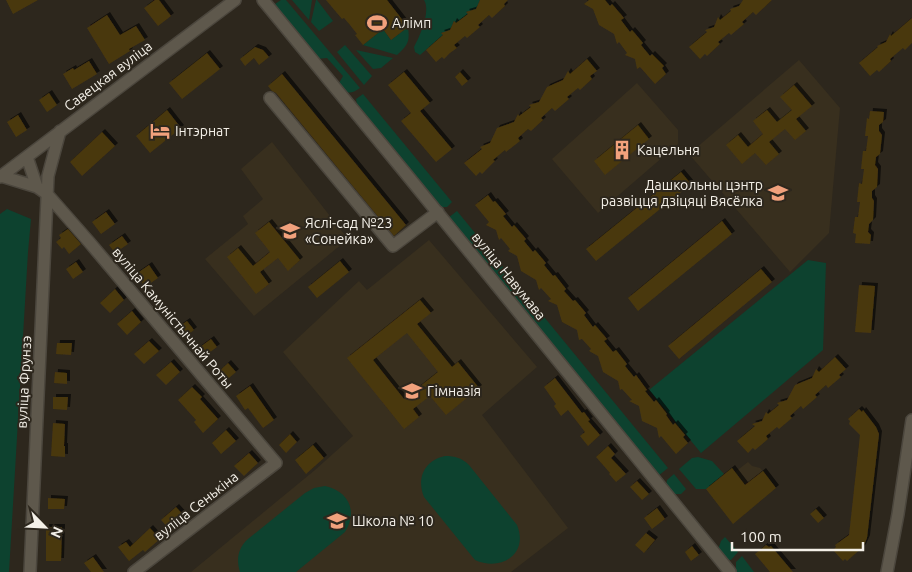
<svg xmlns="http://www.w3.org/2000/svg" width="912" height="572" font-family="Ubuntu,sans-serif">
<defs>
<filter id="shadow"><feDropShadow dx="3" dy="-3" stdDeviation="0" flood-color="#0009"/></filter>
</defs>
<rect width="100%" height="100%" fill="#2d271d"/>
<path fill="#382f1e" d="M799,60l41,48 -11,125 -39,39 -101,-118z
M637,83l41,47v14l-80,69 -46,-54z
M272,142l76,97 -94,77 -49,-57 43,-35 -5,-8 20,-17 -22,-30z
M429,240l108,127 -55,48 86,113 -57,44h-320l124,-102 38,-34 -70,-84 76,-71 8,9z
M748,462l4,4 8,2 3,3 -18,14 -10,-13z"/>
<path fill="#0d422f" d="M281,0h5l74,88c-10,7 -14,6 -22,-3l5,-9 -16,-18 -11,1 -44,-53z
M292,0h20l-3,20z
M316,0h1l16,21 -14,10 -8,-9z
M424,0h56l-4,9 -10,3 2,2 -12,9 -2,-2 -4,9 -9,3 2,2 -23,20 -5,-3 -1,-5c6,-11 17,-36 10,-47z
M408,27c2,15 0,18 -11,28l-34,-10 20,-16 8,11z
M345,45l27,31 -8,9 -27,-33z
M356,50l37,8 -12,10 -8,1z
M363,94l89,108 -5,5h-6l-84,-103 -1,-5z
M7,209l24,10 -3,33 -19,320h-9v-358z
M457,211l211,257 -10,8 -210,-258z
M808,260l18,3 -3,87 -122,103 -52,-63z
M445,456c10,0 17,2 24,9l48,60c12,29 -16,47 -42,35l-51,-63c-8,-19 1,-37 21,-41z
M698,457l14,4 12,13 -18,15h-10l-17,-20 13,-11z
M674,474l12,15 -5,5h-10l-5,-8 1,-6z
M325,486c24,5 33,26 20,46l-49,40h-56c-4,-13 -2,-24 8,-33l57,-46 9,-5z
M725,537l13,15 -7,8c-7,0 -9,-6 -13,-10l3,-9z
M742,556l12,16h-17l-1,-1v-9z"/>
<path fill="#49370f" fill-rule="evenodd" filter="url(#shadow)" d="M6,0h32l-25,14z
M155,0h4l12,16 -13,10 -14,-18z
M326,0h61l21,27 -17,13 -8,-11 -20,16 -8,-10 2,-1 -7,-9 -6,-7 -2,1z
M480,0h28l-4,4 1,2 -13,12 -3,-3 -11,10 2,2 -13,11 -2,-2 -11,9 3,3 -7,5 -6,6 -2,-2 -6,5 -10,-12 17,-15 -2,-2 9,-3 4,-9 2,2 12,-9 -2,-2 10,-3z
M589,0h16l5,6 2,-2 12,14 -3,2 9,12 2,-2 6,7 5,6 -2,2 9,11 2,-2 12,12 -2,2 4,6 -11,10 -15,-17 -3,2 -2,-10 -10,-4 2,-2 -8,-11 -2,2 -3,-10 -15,-9 -6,-16 -9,-5z
M743,0h29l-16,15 -3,-3 -11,10 2,2 -13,11 -2,-2 -11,9 2,2 -13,12 -2,-2 -5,5 -11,-12 18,-15 -2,-2 9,-3 4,-10 2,3 11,-9 -1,-2 9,-3z
M107,15l13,20 16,-9 9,14 -16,9 1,2 -21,13 -22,-36z
M912,18v25l-7,7 -2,-2 -13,11 1,2 -12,11 -2,-2 -7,6 -11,-13 19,-16 -1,-1 9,-4 4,-8 1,2z
M255,47l8,3 6,7 -10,8 -5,-7 -9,8 -5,-7z
M207,53l13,16 -38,30 -13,-16z
M587,59l10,12 -7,5 2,3 -12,11 -2,-2 -11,9 2,2 -14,12 -3,-3 -11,10 2,2 -12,11 -3,-2 -10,9 2,3 -14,11 -1,-2 -12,10 2,1 -13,13 -2,-2 -4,4 -12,-13 18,-14 -2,-2 10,-4 7,-15 17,-6 4,-8 1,2 12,-9 -2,-2 10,-3 8,-15 16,-7 5,-9 2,3z
M89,61l8,13 -25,15 -9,-15 10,-6 1,2z
M404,72l26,31 -10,8 32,38 -16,13 -35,-41 10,-8 -23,-28z
M460,72l8,9 -6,5 -7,-9z
M282,74l124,151 -12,11 -118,-143 -4,-2 -4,-5z
M794,85l18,21 -16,13 10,12 -11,9 -10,-11 -16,13 10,12 -13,11 -11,-12 -13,11 -16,-19 12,-10 10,12 15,-13 -10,-13 14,-11 10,12 15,-12 -12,-13z
M49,93l8,12 -10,7 -8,-12z
M167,110l14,18 -31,25 -14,-17z
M870,111l14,1 -1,10 -4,3v6l3,4 -2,19 -4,3 -1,8 3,4 -1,18 -5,4v7l2,3 -1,19 -4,4 -1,8 3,3 -1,9 -15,-1 1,-9 -3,-1 2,-16h3l2,-15h-3l2,-19 3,1 2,-15h-3l2,-18h3l2,-15h-3l2,-18 2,1z
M18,115l9,15 -11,7 -9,-15z
M638,125l11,14 -44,36 -11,-14z
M102,132l13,14 -33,30 -12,-14z
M681,172l10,12 -95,77 -10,-12z
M488,195l5,7 2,-1 11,13 -3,2 9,11 2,-2 12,14 -2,2 9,11 2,-2 11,13 -2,2 9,11 2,-1 11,14 -2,2 9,10 2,-1 11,13 -2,2 9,12 2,-2 12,14 -3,2 9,11 3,-2 11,14 -2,2 9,11 2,-2 11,15 -2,1 9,11 2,-2 11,14 -1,1 7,10 2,-2 10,12 -2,2 5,6 -12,11 -15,-18 -2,2 -2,-10 -15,-7 -3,-15 -10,-5 3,-1 -10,-11 -2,1 -2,-9 -15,-9 -5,-16 -9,-5 2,-2 -9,-10 -3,1 -2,-10 -15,-8 -5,-17 -9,-4 3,-2 -10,-11 -2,2 -3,-10 -15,-9 -4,-15 -9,-5 2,-2 -9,-11 -2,2 -3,-10 -10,-5 3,-3 -14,-17z
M106,212l9,12 -14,10 -9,-12z
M722,221l10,13 -94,77 -10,-13z
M269,222l31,38 -12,11 -10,-13 -18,14 9,12 -13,10 -29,-37 11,-9 15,18 17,-14 -15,-19z
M68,229l13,15 -12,10 -5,-7 -2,2 -6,-7 5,-4 -2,-3z
M122,236l6,8 -13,9 -6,-8z
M340,261l9,11 -32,26 -9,-11z
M76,262l7,10 -10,7 -7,-10z
M149,265l9,13 -13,9 -9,-13z
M761,269l11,13 -93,77 -11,-13z
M859,285l16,1 -4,47 -16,-1z
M115,289l9,11 -14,13 -10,-10z
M420,300l11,13 -14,11 35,43 6,-5 21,26 -33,27 -16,-19 -17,13 6,8 -15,12 -57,-71zM407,333l31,39 -34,27 -31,-39z
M132,311l9,11 -14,13 -10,-11z
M187,321l7,9 -10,8 -7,-10z
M211,339l6,8 -15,11 -6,-8z
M149,341l10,10 -15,13 -10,-10z
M57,343h15l-1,12 -15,-1z
M835,357l11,12 -7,6 2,2 -13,11 -2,-3 -11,10 2,2 -14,12 -2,-3 -11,10 2,2 -13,11 -2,-2 -11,9 2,3 -13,11 -2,-2 -5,5 -11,-12 18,-15 -3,-2 10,-3 4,-9 2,2 11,-9 -2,-2 10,-3 8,-15 17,-7 4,-9 3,3z
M171,362l9,10 -14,13 -10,-10z
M228,363l8,9 -13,11 -7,-9z
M55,372l12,1v11l-13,-1z
M555,378l27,35 2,-1 6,8 -2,1 12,14 -12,11 -8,-10 5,-4 -17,-22 -7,6 -7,-10 2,-2 -12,-17z
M250,386l24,34 -11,8 -15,-20 -3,2 -9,-14z
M192,387l10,10 -2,2 18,20 -15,14 -9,-11 2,-2 -18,-20z
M53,397h15l-1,13 -14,-1z
M859,409l3,3 1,-2 13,17 3,7 -12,104 -4,9 -16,14 -2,-2 -2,2 -10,-11 3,-3 -1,-2 14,-10 11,-100 -11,-11 1,-3 -2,-2z
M53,423l12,1 -1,22h1v11l-14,-1z
M226,430l10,11 -15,13 -9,-11z
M290,434l7,8 -11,11 -7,-8z
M313,445l11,13 -18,16 -11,-14z
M608,446l7,8 -4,4 15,16 -10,8 -7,-8 1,-1 -14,-16z
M249,453l9,10 -14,13 -10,-10z
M732,468l13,17 18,-14 13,17 -43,36 -27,-35z
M637,481l12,13 -7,6 -12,-13z
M48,498l17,1 -1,10h-16z
M176,507l10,11 -15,13 -10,-11z
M657,508l8,11 -13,10 -8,-11z
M816,509l8,9 -6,5 -8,-9z
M46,527h16l-1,34h-15z
M150,528l10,11 -15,13 -2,-2 -14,11 -11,-14 8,-5 4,5z
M646,533l9,7 -11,13 -9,-8z
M766,545l3,2 2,-1 22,26h-23l-15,-18z
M692,546l7,9 -8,6 -6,-9z
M93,557l11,15h-13l-7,-9z"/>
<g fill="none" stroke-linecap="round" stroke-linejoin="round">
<defs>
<path id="minor" d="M263,0l144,175 323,397
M270,98l123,148 45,-34
M27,157l10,30 10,7 43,49 186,220 -142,109
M1,176l36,11
M0,177l235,-177
M30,572l18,-396 12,-45
M887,572l11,-58 14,-94"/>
</defs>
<use href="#minor" stroke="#4b463d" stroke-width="14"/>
<use href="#minor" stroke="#5e584c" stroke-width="11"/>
</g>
<defs>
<symbol id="stadium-bare" viewBox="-9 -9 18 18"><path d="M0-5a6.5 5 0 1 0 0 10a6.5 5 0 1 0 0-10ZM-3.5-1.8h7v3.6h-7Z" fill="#f1a17c" stroke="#2d271d" stroke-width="2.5" paint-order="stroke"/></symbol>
<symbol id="hotel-bare" viewBox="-9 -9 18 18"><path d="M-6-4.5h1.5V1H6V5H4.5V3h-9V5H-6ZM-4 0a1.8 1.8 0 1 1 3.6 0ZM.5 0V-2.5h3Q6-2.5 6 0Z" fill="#f1a17c" stroke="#2d271d" stroke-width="2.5" paint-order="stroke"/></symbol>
<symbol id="building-bare" viewBox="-9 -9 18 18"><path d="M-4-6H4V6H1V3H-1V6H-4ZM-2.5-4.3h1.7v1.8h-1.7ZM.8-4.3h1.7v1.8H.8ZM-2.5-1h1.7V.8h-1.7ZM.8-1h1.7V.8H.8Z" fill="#f1a17c" stroke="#2d271d" stroke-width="2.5" paint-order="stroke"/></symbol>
<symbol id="school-bare" viewBox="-9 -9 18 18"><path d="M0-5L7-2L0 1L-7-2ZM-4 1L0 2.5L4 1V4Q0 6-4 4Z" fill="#f1a17c" stroke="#2d271d" stroke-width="2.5" paint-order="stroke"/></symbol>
</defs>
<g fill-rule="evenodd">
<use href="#stadium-bare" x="363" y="9" width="28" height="28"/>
<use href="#hotel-bare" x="146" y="117" width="28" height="28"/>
<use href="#building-bare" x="608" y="136" width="28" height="28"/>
<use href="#school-bare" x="764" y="179" width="28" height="28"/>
<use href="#school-bare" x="276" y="217" width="28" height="28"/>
<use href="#school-bare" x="398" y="377" width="28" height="28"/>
<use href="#school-bare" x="323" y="507" width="28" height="28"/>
</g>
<g text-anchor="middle" stroke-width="4" stroke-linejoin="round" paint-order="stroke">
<g font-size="14" fill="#f4f0e8" stroke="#2d271d" text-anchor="start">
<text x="392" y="28">Алімп</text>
<text x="175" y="136">Інтэрнат</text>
<text x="637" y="155">Кацельня</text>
<text x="763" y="190" text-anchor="end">Дашкольны цэнтр<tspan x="763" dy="16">развіцця дзіцяці Вясёлка</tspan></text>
<text x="305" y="228">Яслі-сад №23<tspan x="305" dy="16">«Сонейка»</tspan></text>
<text x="427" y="396">Гімназія</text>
<text x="352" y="526">Школа № 10</text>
</g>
<g font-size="14" fill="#f4f0e8" stroke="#2d271d">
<text transform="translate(108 76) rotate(-37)" y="5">Савецкая вуліца</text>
<text transform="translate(509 276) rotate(51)" y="5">вуліца Навумава</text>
<text transform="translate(173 318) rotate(50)" y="5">вуліца Камуністычнай Роты</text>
<text transform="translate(24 382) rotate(-87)" y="5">вуліца Фрунзэ</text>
<text transform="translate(196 506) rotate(-38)" y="5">вуліца Сенькіна</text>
</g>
</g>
<g transform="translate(45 527) rotate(114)" stroke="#2d271d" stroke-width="4" paint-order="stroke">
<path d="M0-4L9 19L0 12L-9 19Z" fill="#f4f0e8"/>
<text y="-8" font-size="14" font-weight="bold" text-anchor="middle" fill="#f4f0e8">N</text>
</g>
<path d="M732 542v8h131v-8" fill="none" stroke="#f4f0e8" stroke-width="2.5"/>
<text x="740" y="542" font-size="15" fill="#f4f0e8" stroke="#2d271d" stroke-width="4" paint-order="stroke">100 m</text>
</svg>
